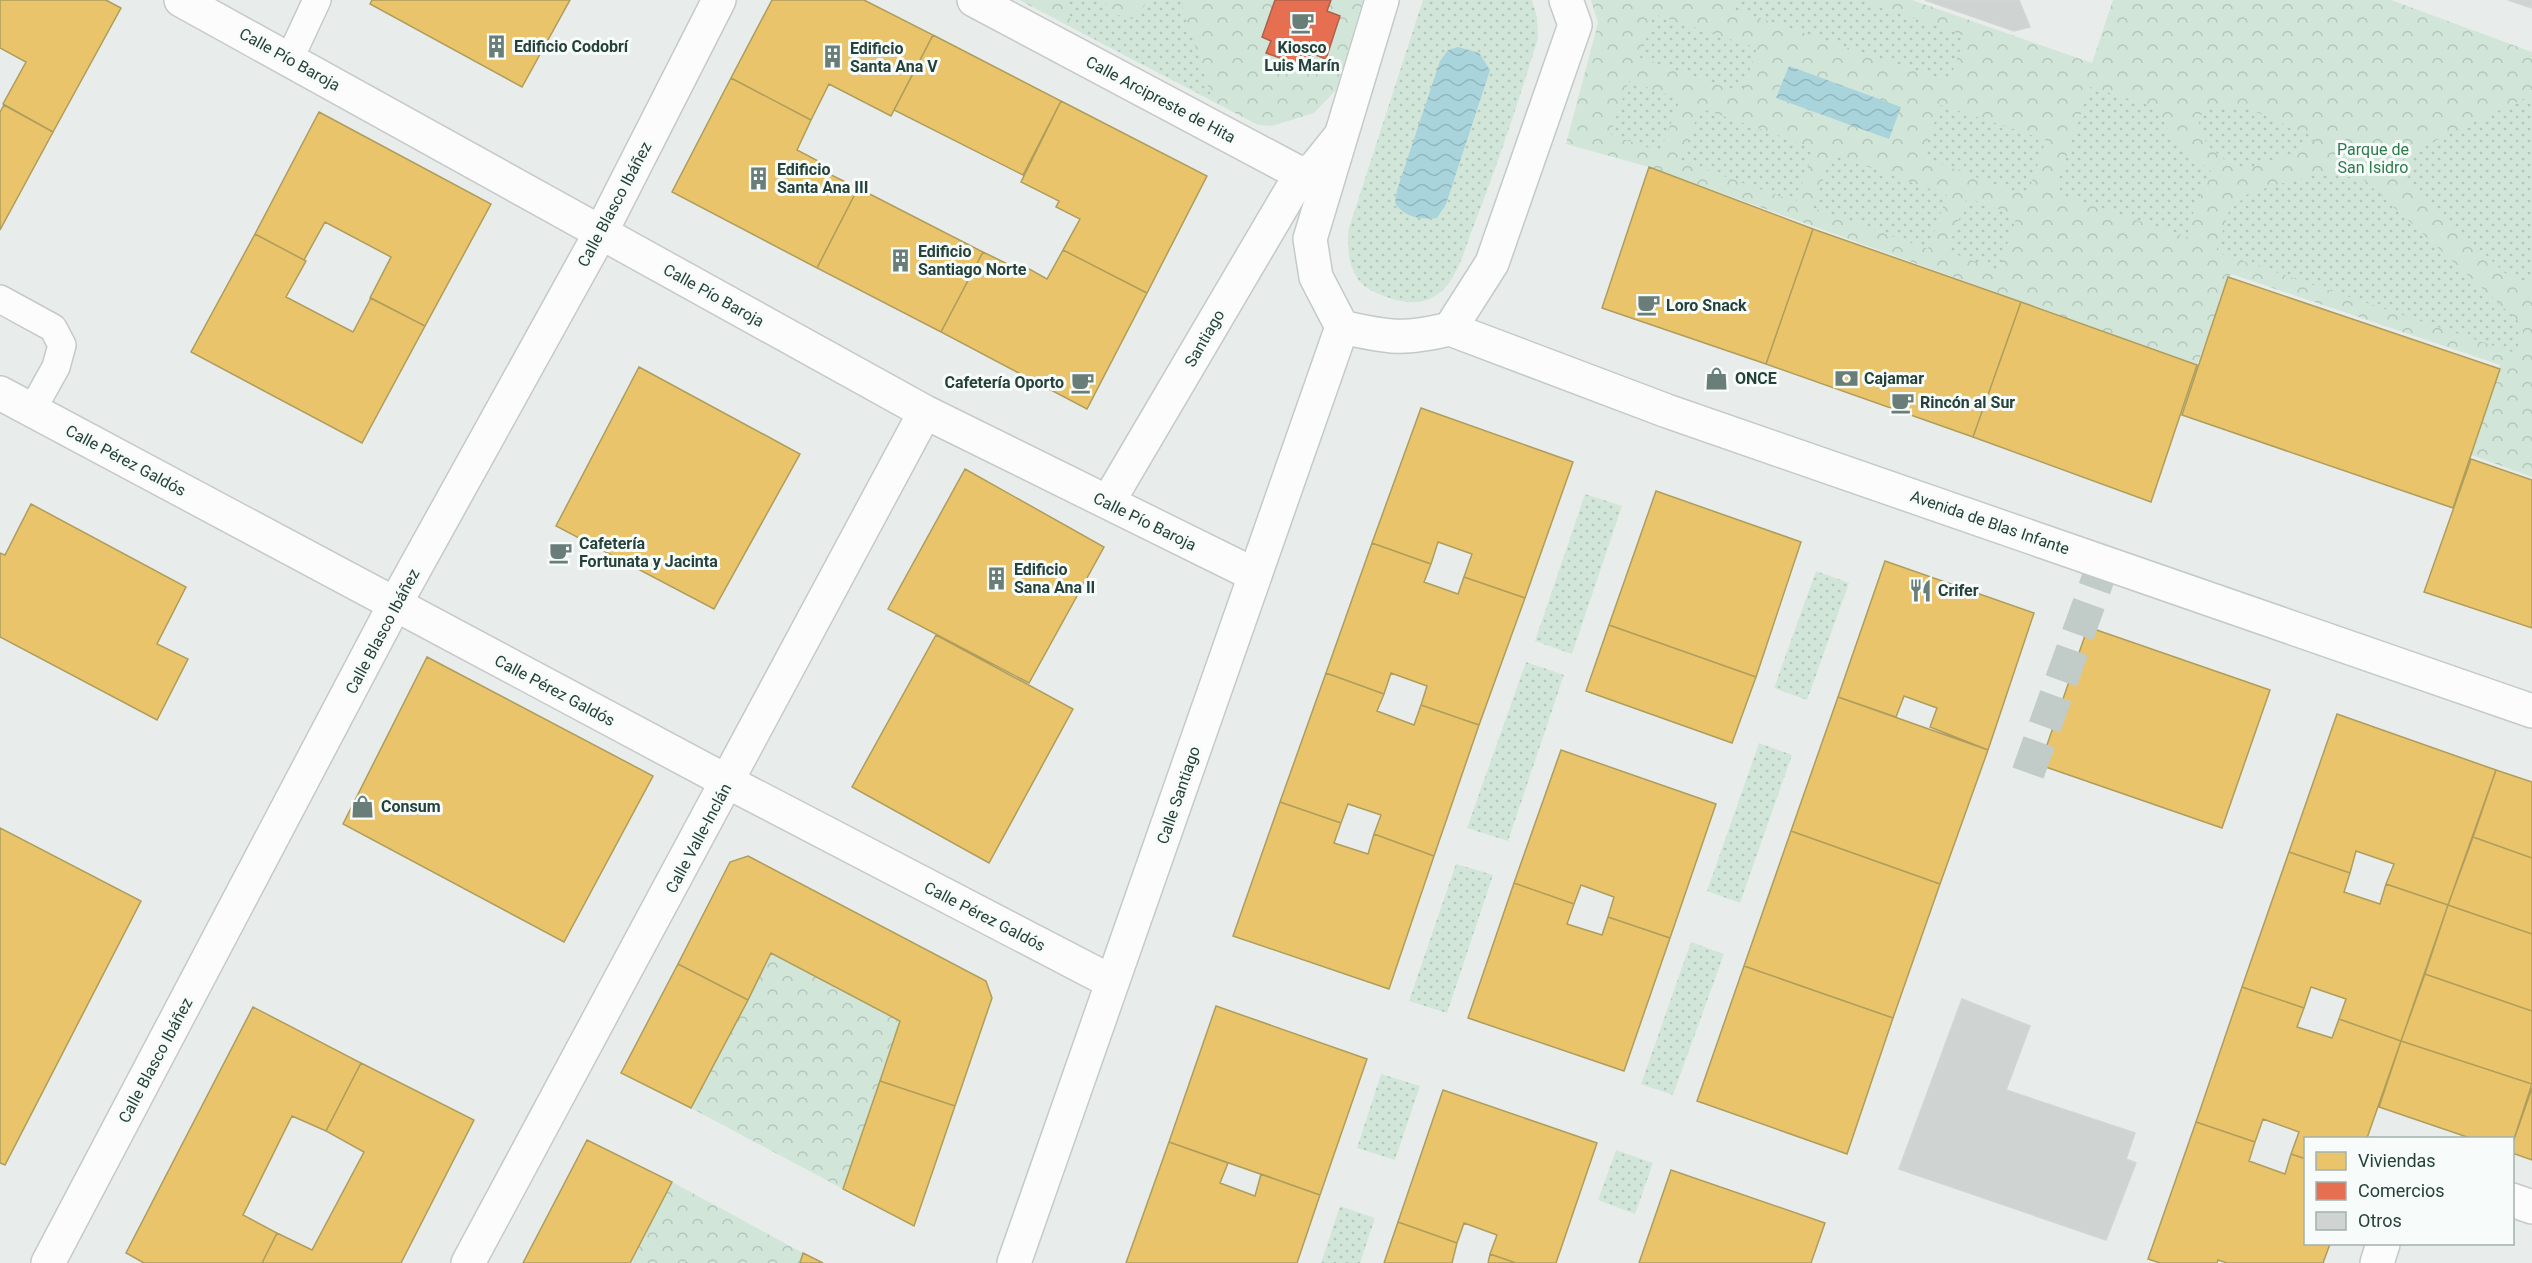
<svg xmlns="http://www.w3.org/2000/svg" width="2532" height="1263" font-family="Roboto,sans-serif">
<defs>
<pattern id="park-crowns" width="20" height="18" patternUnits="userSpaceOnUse" patternTransform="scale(1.5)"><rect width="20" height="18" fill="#d1e6d8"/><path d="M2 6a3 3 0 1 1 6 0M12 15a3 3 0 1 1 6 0" fill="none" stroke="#b3c6ba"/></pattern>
<pattern id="garden-dots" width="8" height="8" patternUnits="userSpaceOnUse" patternTransform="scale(1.5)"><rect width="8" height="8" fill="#d1e6d8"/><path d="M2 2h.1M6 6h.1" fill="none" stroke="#b3c6ba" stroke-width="1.8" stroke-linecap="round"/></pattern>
<pattern id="water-waves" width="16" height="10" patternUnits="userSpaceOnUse" patternTransform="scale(1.5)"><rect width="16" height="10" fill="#a9d4db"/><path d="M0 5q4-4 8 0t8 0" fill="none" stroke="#91b7bd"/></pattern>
</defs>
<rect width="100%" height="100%" fill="#e8edeb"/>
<path fill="url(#park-crowns)" d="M1019,0h344l-27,90 -22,23 -42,13 -14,-1z
M1591,0h321l180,63 21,-63h278l141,52v425l-61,-22 29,-90 -269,-91 -34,91 -548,-198 -83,-23 32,-121z
M771,953l129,68 -57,168 -152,-81z
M672,1182l131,71 -3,10h-170z"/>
<path fill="url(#garden-dots)" d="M1065,0h40l5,13 22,6 13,-14v-5h35l33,101 -140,-73z
M1423,0h109l5,17 1,21c-20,65 -41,129 -66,192 -7,19 -13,42 -27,58 -22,23 -52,14 -76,1 -20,-11 -23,-41 -20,-61z
M1736,0h127l102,36 -16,46 -216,-73z
M1654,14l103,34 -15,44 -102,-34z
M1629,81l51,18 -20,53 -50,-18z
M2090,87l65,20 20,34 36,30 -20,47 -4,19 -133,-44z
M2532,95v189l-9,-1 -16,-8 -107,-101 1,-13 10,-9z
M1941,105l105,35 -19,56 -105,-39z
M2212,107l37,2 68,29 -23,15 -42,14 -20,-1 -25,-21 -10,-27z
M1700,108l114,40 -18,54 -115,-41z
M1832,154l115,41 -19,54 -115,-41z
M2319,173l44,6 155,142 5,11 -8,21 -299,-101 13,-41 20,-18z
M1967,198l50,18 -19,54 -51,-19z
M1585,494l37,12 -50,148 -37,-13z
M1816,571l33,12 -42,117 -33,-12z
M1526,662l38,13 -56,166 -41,-13z
M1759,743l33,12 -52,148 -33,-12z
M1456,864l37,11 -46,138 -38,-12z
M1691,942l33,12 -51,141 -32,-11z
M1381,1074l39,12 -25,74 -38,-12z
M1616,1150l37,13 -18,51 -37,-14z
M1340,1206l35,12 -15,45h-39z"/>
<path fill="url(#water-waves)" d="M1458,47l21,6 11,17 -44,134 -9,14c-17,2 -33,-1 -42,-15l2,-13 43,-129 8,-11z
M1789,66l112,41 -12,32 -113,-41z"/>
<path fill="#e9c46a" stroke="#ae9d5c" stroke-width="1.5" d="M0,0h106l15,8 -68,124 -50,-28 23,-42 -26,-14z
M372,0h198l-48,87 -152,-83z
M772,0h92l69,35 -42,81 -62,-32 -18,36 -80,-42z
M933,35l128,66 -38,74 -129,-65z
M731,78l80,42 -14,30 25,13 -3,6 39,19 -41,80 -145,-76z
M1061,101l146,75 -60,117 -84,-43 17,-31 -24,-12 3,-6 -38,-19z
M4,105l49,27 -53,98v-118z
M319,112l172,92 -66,122 -55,-28 21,-41 -66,-35 -21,38 -49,-26z
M1649,167l164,62 -47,135 -164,-56z
M858,188l125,64 -42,80 -124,-64z
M1813,229l208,73 -48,135 -207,-73z
M255,234l51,27 -20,36 67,35 18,-34 54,28 -63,117 -171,-91z
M1063,250l84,43 -60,116 -146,-77 42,-80 39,19 2,-5 23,13z
M2228,277l272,92 -47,139 -271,-93z
M2021,302l176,63 -46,137 -178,-65z
M639,367l161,87 -86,155 -158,-83z
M1421,408l152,54 -48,136 -61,-21 8,-23 -34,-12 -7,22 -59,-21z
M2471,459l61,21v148l-108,-36z
M965,469l139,78 -75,136 -141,-74z
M1656,491l145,51 -45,135 -147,-52z
M31,504l155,83 -29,57 31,15 -31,61 -157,-83v-84l5,2z
M1372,543l59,21 -7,18 34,12 6,-17 61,21 -46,127 -58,-20 6,-19 -36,-13 -7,21 -58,-21z
M1885,561l149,52 -46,137 -58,-23 7,-19 -33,-12 -8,21 -58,-20z
M1609,625l147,52 -24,66 -146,-52z
M2088,627l182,63 -48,138 -182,-63z
M936,635l137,74 -84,154 -137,-76z
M427,657l226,119 -89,166 -221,-118z
M1326,673l58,21 -7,17 37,14 7,-20 58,20 -45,131 -60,-22 7,-19 -33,-11 -7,19 -61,-21z
M1838,697l150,53 -48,134 -149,-53z
M2337,714l159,56 -48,135 -62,-21 8,-20 -38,-13 -6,22 -61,-21z
M1561,750l155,54 -46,134 -62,-21 6,-20 -33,-12 -7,19 -60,-21z
M2496,770l36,12v76l-59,-21z
M1280,802l61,21 -7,20 34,11 6,-20 60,22 -45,133 -156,-53z
M0,828l141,73 -136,264 -5,-2z
M1791,831l149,53 -47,134 -149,-52z
M2473,837l59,21v76l-84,-29z
M2289,852l61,21 -6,19 36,12 6,-20 62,21 -47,136 -62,-22 7,-20 -35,-12 -7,21 -62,-21z
M748,856l238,125 6,17 -37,108 -75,-25 20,-60 -129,-68 -23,47 -70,-36 52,-102z
M1514,883l60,21 -7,20 35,11 6,-18 62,21 -46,133 -156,-53z
M2448,905l84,29v77l-107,-37z
M678,964l70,36 -57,108 -70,-35z
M1744,966l149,52 -46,136 -150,-53z
M2425,974l107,37v73l-131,-43z
M2242,987l62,21 -7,19 35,11 7,-19 62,22 -34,97h-61v21l-15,-5 8,-22 -36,-13 -8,23 -59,-20z
M1216,1006l151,53 -47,136 -151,-53z
M253,1007l108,56 -35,68 -34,-15 -49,99 34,18 -15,30h-118l-18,-10z
M2401,1041l131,43 -20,61v-7h-42l-91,-31z
M361,1063l113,57 -73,143h-139l15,-30 35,17 52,-98 -38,-21z
M880,1081l75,25 -41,120 -71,-37z
M2532,1088v72l-20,-7v-8z
M1443,1090l154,53 -41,120h-40l-26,-9 7,-19 -33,-12 -7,20 -59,-21z
M2196,1122l59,20 -6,19 36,13 6,-20 15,5v85h24l-7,19h-96l-9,-3 -1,3h-57l-12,-4z
M587,1140l85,42 -42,81h-107z
M1169,1142l59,21 -8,20 35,13 6,-22 59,21 -23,68h-171z
M1671,1170l154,53 -14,40h-172z
M1398,1222l59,21 -5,20h-68z
M803,1253l20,10h-23z
M1490,1254l26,9h-28z"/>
<path fill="#e76f51" stroke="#ac624a" stroke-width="1.5" d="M1275,0h56l-4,11 13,5 -14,43 -13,-5 -5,14 -42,-15 5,-12 -9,-4z"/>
<path fill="#cfd4d2" stroke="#d1d6d4" stroke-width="1.5" d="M1925,0h94l11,27 -16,4z
M2508,0h24v8z
M1962,999l68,27 -24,64 129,43 -9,26 10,4 -30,77 -207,-71z"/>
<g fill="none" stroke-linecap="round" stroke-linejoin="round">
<path stroke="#c1cbc8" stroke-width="33" stroke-dasharray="33 16" stroke-linecap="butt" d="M2028,773l76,-211"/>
<defs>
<path id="lane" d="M290,58l27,-58
M0,299l53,29 9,17 -6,22 -24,43"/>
<path id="street" d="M181,0l744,412 330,163
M974,0l327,174 13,-5 24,-30
M0,393l728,389 384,200
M1108,502l193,-328
M2512,1200l20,7
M48,1263l347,-659 206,-372 118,-232
M468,1263l457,-851
M2377,1263l6,-19"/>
<path id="secondary" d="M1382,0l-72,239 6,38 26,50c48,11 60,13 108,2l42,-66 83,-238 -9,-25
M1450,329l217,82 865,300
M1014,1263l328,-936"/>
</defs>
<use href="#lane" stroke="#c5cac8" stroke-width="30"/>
<use href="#street" stroke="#c5cac8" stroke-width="36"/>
<use href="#secondary" stroke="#c3cbc8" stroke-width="36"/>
<use href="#lane" stroke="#fcfcfc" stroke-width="27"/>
<use href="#street" stroke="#fcfcfc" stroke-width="33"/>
<use href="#secondary" stroke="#fcfcfc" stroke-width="33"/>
</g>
<defs>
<symbol id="cafe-bare" viewBox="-9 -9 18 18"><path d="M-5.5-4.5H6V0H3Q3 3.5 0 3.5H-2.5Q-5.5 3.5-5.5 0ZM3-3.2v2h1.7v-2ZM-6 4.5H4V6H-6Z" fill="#697e78" stroke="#f7fbf9" stroke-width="2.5" paint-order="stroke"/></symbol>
<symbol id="building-bare" viewBox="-9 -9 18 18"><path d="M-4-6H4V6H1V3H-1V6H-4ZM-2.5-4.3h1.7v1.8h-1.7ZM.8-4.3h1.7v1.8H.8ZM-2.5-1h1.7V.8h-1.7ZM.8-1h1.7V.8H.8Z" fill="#697e78" stroke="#f7fbf9" stroke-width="2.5" paint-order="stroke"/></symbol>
<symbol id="shop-bare" viewBox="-9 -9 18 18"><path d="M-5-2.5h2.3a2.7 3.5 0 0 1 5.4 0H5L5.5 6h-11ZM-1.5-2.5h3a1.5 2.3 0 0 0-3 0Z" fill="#697e78" stroke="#f7fbf9" stroke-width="2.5" paint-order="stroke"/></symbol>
<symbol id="bank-bare" viewBox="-9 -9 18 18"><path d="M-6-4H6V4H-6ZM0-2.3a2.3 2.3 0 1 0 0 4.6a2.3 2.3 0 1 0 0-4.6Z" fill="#697e78" stroke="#f7fbf9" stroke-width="2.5" paint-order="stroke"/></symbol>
<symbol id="restaurant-bare" viewBox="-9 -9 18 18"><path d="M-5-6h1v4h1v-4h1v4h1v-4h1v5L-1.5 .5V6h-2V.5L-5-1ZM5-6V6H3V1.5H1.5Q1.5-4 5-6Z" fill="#697e78" stroke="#f7fbf9" stroke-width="2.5" paint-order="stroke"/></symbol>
</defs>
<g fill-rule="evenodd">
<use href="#cafe-bare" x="1286" y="6" width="33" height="33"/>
<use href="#building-bare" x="480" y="30" width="33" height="33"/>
<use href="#building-bare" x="816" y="40" width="33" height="33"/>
<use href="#building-bare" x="742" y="162" width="33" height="33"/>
<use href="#building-bare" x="884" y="244" width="33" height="33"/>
<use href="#cafe-bare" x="1632" y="288" width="33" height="33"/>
<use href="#shop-bare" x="1700" y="362" width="33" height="33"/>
<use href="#bank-bare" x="1830" y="362" width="33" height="33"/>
<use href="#cafe-bare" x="1066" y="366" width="33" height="33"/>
<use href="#cafe-bare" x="1886" y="386" width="33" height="33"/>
<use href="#cafe-bare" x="544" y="536" width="33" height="33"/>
<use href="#building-bare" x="980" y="562" width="33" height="33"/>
<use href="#restaurant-bare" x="1904" y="574" width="33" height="33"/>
<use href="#shop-bare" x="346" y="790" width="33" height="33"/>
</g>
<g text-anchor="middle" stroke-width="6" stroke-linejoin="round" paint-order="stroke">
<g font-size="16" font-weight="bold" fill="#24423a" stroke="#f7fbf9" text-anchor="start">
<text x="514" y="52">Edificio Codobrí</text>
<text x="1302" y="53" text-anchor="middle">Kiosco<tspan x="1302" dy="18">Luis Marín</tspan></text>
<text x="850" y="54">Edificio<tspan x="850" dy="18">Santa Ana V</tspan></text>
<text x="777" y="175">Edificio<tspan x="777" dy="18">Santa Ana III</tspan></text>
<text x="918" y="257">Edificio<tspan x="918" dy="18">Santiago Norte</tspan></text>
<text x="1666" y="311">Loro Snack</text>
<text x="1735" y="384">ONCE</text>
<text x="1864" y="384">Cajamar</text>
<text x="1064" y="388" text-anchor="end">Cafetería Oporto</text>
<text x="1920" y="408">Rincón al Sur</text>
<text x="579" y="549">Cafetería<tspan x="579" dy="18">Fortunata y Jacinta</tspan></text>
<text x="1014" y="575">Edificio<tspan x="1014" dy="18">Sana Ana II</tspan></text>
<text x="1938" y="596">Crifer</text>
<text x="381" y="812">Consum</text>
</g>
<g font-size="16" fill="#24423a" stroke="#f7fbf9">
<text transform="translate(290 59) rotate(29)" y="6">Calle Pío Baroja</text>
<text transform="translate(1161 99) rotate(28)" y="6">Calle Arcipreste de Hita</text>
<text transform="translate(614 204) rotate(-62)" y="6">Calle Blasco Ibáñez</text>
<text transform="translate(714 295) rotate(29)" y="6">Calle Pío Baroja</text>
<text transform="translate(1204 338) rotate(-60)" y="6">Santiago</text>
<text transform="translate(126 460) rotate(28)" y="6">Calle Pérez Galdós</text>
<text transform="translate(1145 521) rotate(26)" y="6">Calle Pío Baroja</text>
<text transform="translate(1990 522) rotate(19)" y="6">Avenida de Blas Infante</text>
<text transform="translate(382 631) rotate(-62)" y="6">Calle Blasco Ibáñez</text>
<text transform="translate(555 690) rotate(28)" y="6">Calle Pérez Galdós</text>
<text transform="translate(1178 795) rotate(-71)" y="6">Calle Santiago</text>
<text transform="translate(698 838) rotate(-62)" y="6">Calle Valle-Inclán</text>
<text transform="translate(985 916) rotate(27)" y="6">Calle Pérez Galdós</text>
<text transform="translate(155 1060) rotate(-62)" y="6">Calle Blasco Ibáñez</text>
</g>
<g font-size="16" fill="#2d7a4b" stroke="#f7fbf9">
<text x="2373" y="155">Parque de<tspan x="2373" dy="18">San Isidro</tspan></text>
</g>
</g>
<rect x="2304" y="1137" width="210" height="108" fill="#f7fbf9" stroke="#a3b1ad" stroke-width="1.5"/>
<rect x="2316" y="1152" width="30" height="18" fill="#e9c46a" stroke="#a3b1ad" stroke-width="1.5"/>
<text x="2358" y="1167" font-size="18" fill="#24423a">Viviendas</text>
<rect x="2316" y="1182" width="30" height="18" fill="#e76f51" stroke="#a3b1ad" stroke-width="1.5"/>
<text x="2358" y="1197" font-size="18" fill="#24423a">Comercios</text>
<rect x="2316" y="1212" width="30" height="18" fill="#cfd4d2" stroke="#a3b1ad" stroke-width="1.5"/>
<text x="2358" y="1227" font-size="18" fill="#24423a">Otros</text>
</svg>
